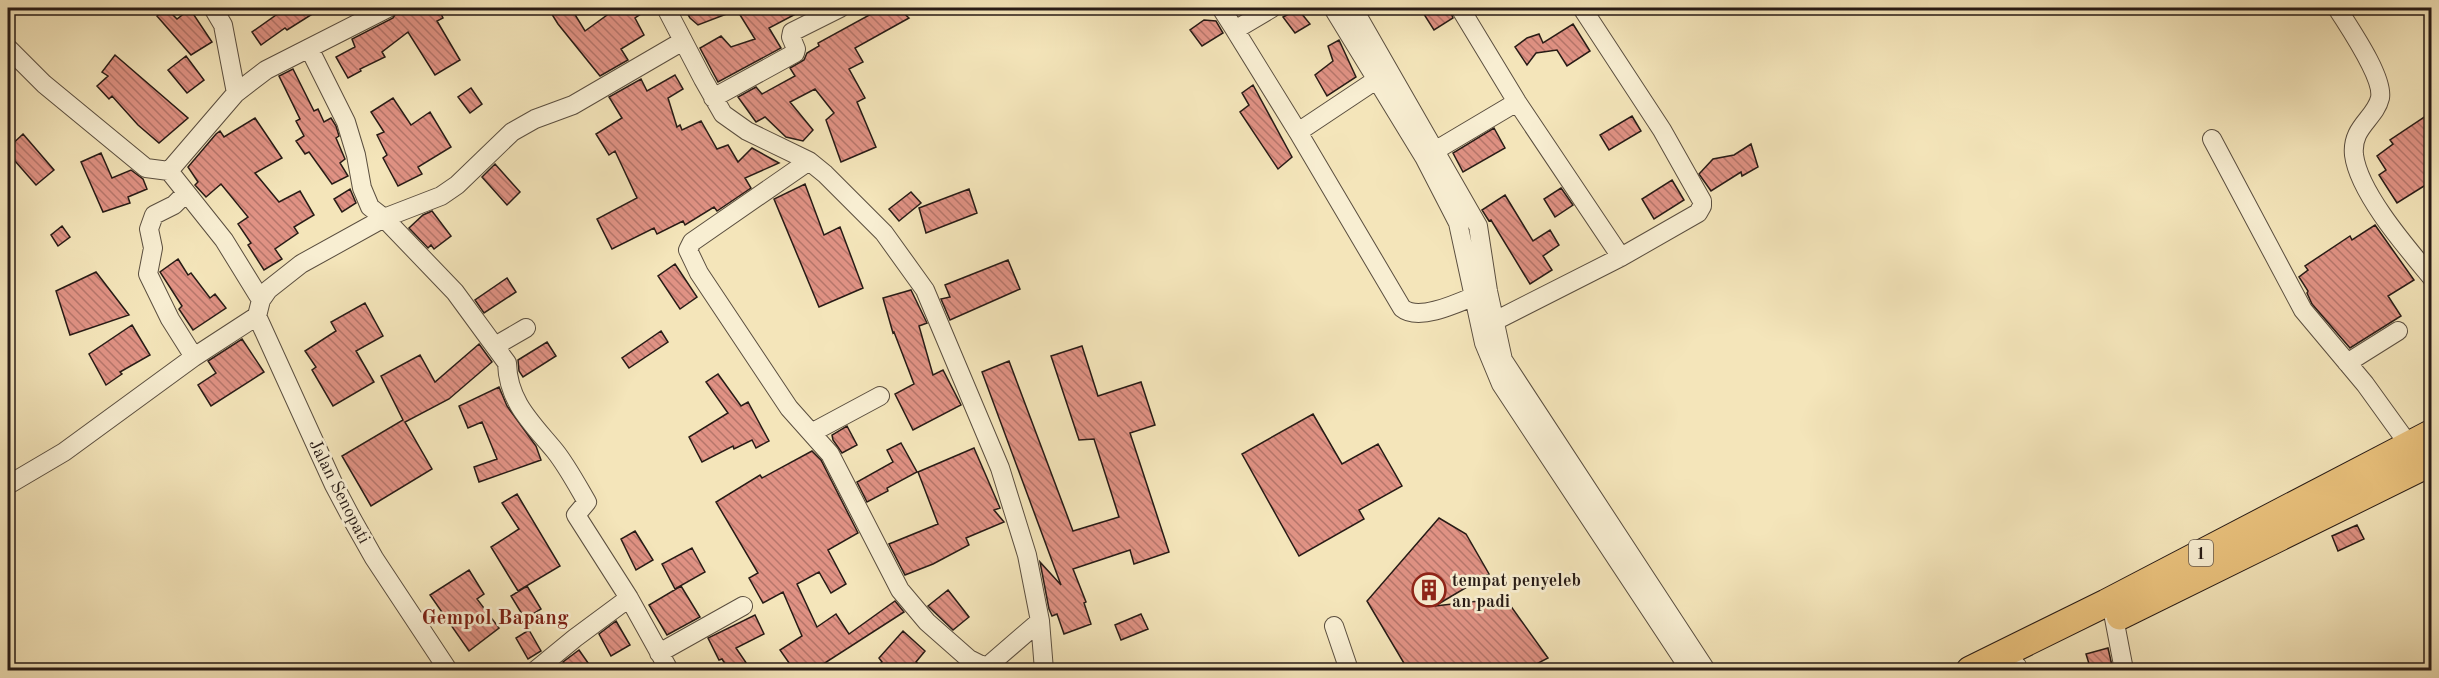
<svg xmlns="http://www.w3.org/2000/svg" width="2439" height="678" font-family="'Old Standard TT',serif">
<defs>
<pattern id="building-back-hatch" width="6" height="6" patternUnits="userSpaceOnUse" patternTransform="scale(1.5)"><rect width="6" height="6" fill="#e09284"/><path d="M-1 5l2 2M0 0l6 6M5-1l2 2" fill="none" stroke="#b6766b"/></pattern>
</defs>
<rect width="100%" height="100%" fill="#f4e5ba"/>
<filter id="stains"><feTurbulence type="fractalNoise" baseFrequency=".00333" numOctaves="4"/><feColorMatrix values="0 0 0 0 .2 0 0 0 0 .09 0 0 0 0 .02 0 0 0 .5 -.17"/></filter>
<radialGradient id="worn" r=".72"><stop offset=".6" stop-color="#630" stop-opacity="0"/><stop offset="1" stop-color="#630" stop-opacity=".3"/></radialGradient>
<path fill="url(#building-back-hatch)" stroke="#271b16" stroke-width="1.5" d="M166,8l11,11 13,-10 22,33 -21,13 -34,-39z
M286,8h36l-35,22 -2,-2 -24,17 -9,-13z
M399,8h39l5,10 -6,3 23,39 -25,15 -27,-43 -26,20 3,5 -25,12 1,2 -13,7 -12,-21 19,-10 -3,-8 41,-21z
M548,8h23l14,23 22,-16 -4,-7h47l-15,10 9,17 -23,14 7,11 -28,16 -42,-52z
M684,8h123l-38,20 12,20 -63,34 -18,-34 21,-12 10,11 24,-8 -18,-29 -39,15 -8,-7z
M882,8h16l11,10 -54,30 8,14 -14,7 16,29 -8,4 19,45 -35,15 -15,-42 8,-7 -19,-24 -25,13 23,28 -10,11 -17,-4 -21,-20 -9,5 -18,-25 18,-10 6,7 33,-18 -5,-8 14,-8 3,-7 12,-7 -1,-3z
M1420,8h29l4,10 -19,12z
M1298,9l12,15 -15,9 -12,-16z
M1204,20l12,1 7,12 -21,13 -12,-16z
M1573,24l17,27 -23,15 -10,-16 -21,3 -9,12 -12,-18 12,-9 12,-4 4,9z
M1339,40l17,37 -29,19 -12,-21 18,-14 -5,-15z
M115,55l73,63 -29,25 -21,-18 -26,-29 -3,3 -12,-13 11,-10 -6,-4z
M186,56l18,24 -17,13 -19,-23z
M293,69l21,42 4,-2 6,13 7,-4 5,8 3,10 -3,2 9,21 -5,4 8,13 -16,8 -23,-32 -4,2 -9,-13 8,-5 -8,-15 4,-2 -21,-43z
M675,75l8,14 -15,9 9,29 3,-2 2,5 19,-9 16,28 11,-4 10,17 14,-14 27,15 -34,15 6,10 -34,23 -3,-4 -29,18 -2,-4 -26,13 -3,-6 -42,21 -15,-30 40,-21 -22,-47 -6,4 -13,-21 26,-16 -13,-21 32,-18 6,12z
M1253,85l39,72 -14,12 -38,-57 9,-7 -7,-12z
M471,88l11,16 -12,9 -12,-16z
M393,98l18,27 19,-13 21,35 -33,20 4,7 -24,12 -15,-28 4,-3 -10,-20 7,-3 -13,-20z
M2432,112v69l-35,22 -18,-28 7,-5 -9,-14 16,-12 -3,-4z
M1632,116l9,15 -32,19 -9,-15z
M255,118l27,40 -27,15 24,29 21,-11 14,24 -20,12 4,6 -23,16 7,10 -18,11 -16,-25 3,-2 -13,-19 10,-7 -27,-33 -15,13 -11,-12 3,-3 -10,-15 28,-33 4,-3 4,6z
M1494,128l11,20 -42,24 -10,-19z
M23,134l31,36 -18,15 -28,-32v-5z
M1751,144l7,23 -16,9 -1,-4 -30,19 -12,-17 14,-15 21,-4z
M101,153l11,25 19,-8 12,9 4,10 -19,8 2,6 -27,9 -22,-50z
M495,164l25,28 -13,13 -25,-28z
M1672,180l12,20 -30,19 -12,-20z
M805,184l19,51 16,-8 23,61 -44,19 -45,-108z
M1561,188l12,17 -18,12 -11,-18z
M350,189l6,14 -14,9 -8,-13z
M969,189l8,24 -51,20 -7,-25z
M911,192l10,11 -22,18 -10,-12z
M1505,195l28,46 17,-11 9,15 -16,11 9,14 -22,14 -39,-64 -2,1 -7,-11z
M432,211l19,25 -17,13 -3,-4 -3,3 -19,-20 14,-13z
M2375,225l39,55 -26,16 13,20 -51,32 -38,-44 -5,-11 1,-2 -9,-14 9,-7 -3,-4 45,-30 2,4z
M62,226l8,11 -12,9 -7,-11z
M178,259l10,16 3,-2 19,25 5,-4 11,14 -33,22 -14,-21 3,-3 -22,-34z
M1008,260l12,29 -70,31 -9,-21 9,-2 -5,-12z
M675,264l22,33 -17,12 -22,-33z
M96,272l33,43 -59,20 -14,-44z
M507,278l9,14 -32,21 -9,-13z
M911,290l16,33 -8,3 14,49 10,-5 18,35 -48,25 -18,-36 19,-10 -20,-52 -1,1 -10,-35z
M365,303l18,33 -27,15 18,31 -41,24 -21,-36 4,-3 -11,-16 31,-20 -5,-9z
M132,325l18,30 -30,17 2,2 -16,11 -17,-31z
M661,331l7,11 -39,26 -7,-10z
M242,339l22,33 -53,34 -13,-21 18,-12 -8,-12z
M547,342l9,14 -33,21 -4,-6 -1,-11z
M479,344l13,18 -43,37 -44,23 27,47 -61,37 -29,-50 61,-36 -22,-44 39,-21 15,27z
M1082,346l16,50 43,-14 14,43 -25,8 39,119 -35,12 -4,-14 -57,19 13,33 -2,1 7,21 -27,10 -7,-20 -5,2 -3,-7 -9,-47 21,23 -79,-213 27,-11 64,170 46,-14 -25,-78 -15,1 -28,-84z
M718,374l23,32 7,-4 21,39 -13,7 -4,-8 -18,9 -1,-3 -31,16 -13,-25 39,-24 -22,-31z
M499,387l8,19 29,40 5,14 -62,22 -5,-15 23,-8 -15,-37 -14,6 -9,-22z
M1313,414l29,50 36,-20 24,42 -43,24 5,9 -65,37 -57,-102z
M847,426l10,19 -15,8 -9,-13 -1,-5z
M901,443l16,29 -30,16 1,3 -21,11 -10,-20 36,-20 -6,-12z
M974,448l26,60 -6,2 10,12 -38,16 3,7 -36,19 -28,11 -16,-31 49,-20 -20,-52z
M812,451l9,9 37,73 -30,17 18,34 -15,9 -12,-21 -22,12 20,43 19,-13 13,20 46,-33 9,11 -90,58h-20l-14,-20 22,-14 -19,-44 -20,11 -14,-25 9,-5 -42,-71 44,-27 2,3z
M517,494l43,72 -42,25 -27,-44 28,-18 -17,-26z
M1439,518l27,16 23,40 -54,32 70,-8 43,60 -23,12h-117l-41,-69z
M2357,525l7,14 -26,12 -6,-15z
M635,531l18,29 -17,10 -15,-31z
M692,548l13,24 -30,17 -13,-25z
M469,570l15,24 -7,5 22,29 -30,23 -39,-56z
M527,586l14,23 -16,10 -14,-23z
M681,586l19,31 -33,18 -18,-30z
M948,590l21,27 -16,13 -25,-24z
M1141,614l7,15 -27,11 -6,-15z
M755,615l9,19 -28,14 15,22h-22l-7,-11 -3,1 -11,-22z
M616,621l14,24 -19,11 -12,-22z
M529,630l12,21 -13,8 -12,-21z
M903,631l22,20 -9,11 10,8h-52l8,-8 -3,-4z
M2108,648l5,22h-22l-5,-16z
M579,650l14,20h-24l-6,-8z"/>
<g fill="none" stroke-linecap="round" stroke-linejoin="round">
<defs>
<path id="minor" d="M213,8l10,17 13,68
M666,8l37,71 20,35 24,17 62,30 16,13 59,59 41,57 75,178 27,87 13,66 4,49
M1221,8l14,22 37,-22
M1333,8l91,149 34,66 26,120 17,41 189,286
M1353,8l125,218 10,65 15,69 203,310
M1460,8l57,94 104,155
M2337,8c11,18 47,69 43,90 -5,21 -29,29 -26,57 5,38 53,93 78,123
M1235,30l63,102 78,-52
M8,48l36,36 102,84 23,3 55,69 37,60
M309,48l37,74 10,33 6,33 8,19 14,11 71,74 52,71c1,39 25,60 48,88 12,15 22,34 32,51l-11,13 53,83 40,72
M713,98l82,-45 1,-4 -5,-12 1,-5 48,-24
M1298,132l104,176c18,15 62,-8 82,-16
M2212,139l91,171 62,74 44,61
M1426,156l91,-54
M809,161l-117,81 -4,8 11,23 90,135 41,46 70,136 27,32 42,37 14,7 6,-1 51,-44
M169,171l67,-78 30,-23 122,-62
M186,193l-12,12 -20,10 -5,14 4,19 -5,26 22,45 24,38
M1485,326l136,-69 77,-44 4,-7v-5l-40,-71 -80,-122
M495,346l31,-18
M2347,363l51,-32
M813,432l67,-36
M8,485l56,-33 130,-95 63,-41
M2114,618l10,52
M1334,626l15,44
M659,653l84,-47
M2017,666l1,4
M448,670l-74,-112 -22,-39 -18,-34 -77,-169 4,-16 7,-10 33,-26 83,-46 57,-22 16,-11 55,-53 23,-13 38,-14 110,-64
M536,670l39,-32 54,-40"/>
<path id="highway" d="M2120,616l312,-154
M1970,670l136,-67 326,-170"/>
</defs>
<use href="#minor" stroke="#5a4e3f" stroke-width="20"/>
<use href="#highway" stroke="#271b16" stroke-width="29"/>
<use href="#minor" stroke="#f8eed2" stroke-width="18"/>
<use href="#highway" stroke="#eac27d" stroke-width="27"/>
</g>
<defs>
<symbol id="building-ring" viewBox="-11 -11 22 22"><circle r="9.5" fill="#f8eed2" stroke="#8f2418" stroke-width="1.5"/><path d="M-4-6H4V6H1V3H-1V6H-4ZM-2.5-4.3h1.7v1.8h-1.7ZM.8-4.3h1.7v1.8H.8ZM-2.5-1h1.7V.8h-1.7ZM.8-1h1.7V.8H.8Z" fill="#8f2418"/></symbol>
</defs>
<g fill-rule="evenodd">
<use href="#building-ring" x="1410" y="571" width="38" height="38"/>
</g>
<g text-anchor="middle" stroke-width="5" stroke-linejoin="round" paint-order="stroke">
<rect fill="#f8eed2" stroke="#665a4e" stroke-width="1.5" x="2189" y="540" width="24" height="26" rx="4.5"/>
<g font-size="16" font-weight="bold" fill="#271b16">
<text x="2201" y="559">1</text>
</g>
<g font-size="18" fill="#271b16" stroke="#f8eed2">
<text transform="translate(340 491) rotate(63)" y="6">Jalan Senopati</text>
</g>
<g font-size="18" font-weight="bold" fill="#271b16" stroke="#f8eed2" text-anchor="start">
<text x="1452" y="586">tempat penyeleb<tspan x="1452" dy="21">an padi</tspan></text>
</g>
<g font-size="21" font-weight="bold" fill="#7a1f14" stroke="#f8eed2">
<text x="495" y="624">Gempol Bapang</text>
</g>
</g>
<rect width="2439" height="678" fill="none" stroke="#f4e5ba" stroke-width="30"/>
<rect x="9" y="9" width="2421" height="660" fill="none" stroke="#271b16" stroke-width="3"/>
<rect x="15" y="15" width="2409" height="648" fill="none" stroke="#271b16" stroke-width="1.5"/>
<rect width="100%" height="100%" filter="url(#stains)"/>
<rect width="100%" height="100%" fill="url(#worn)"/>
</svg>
